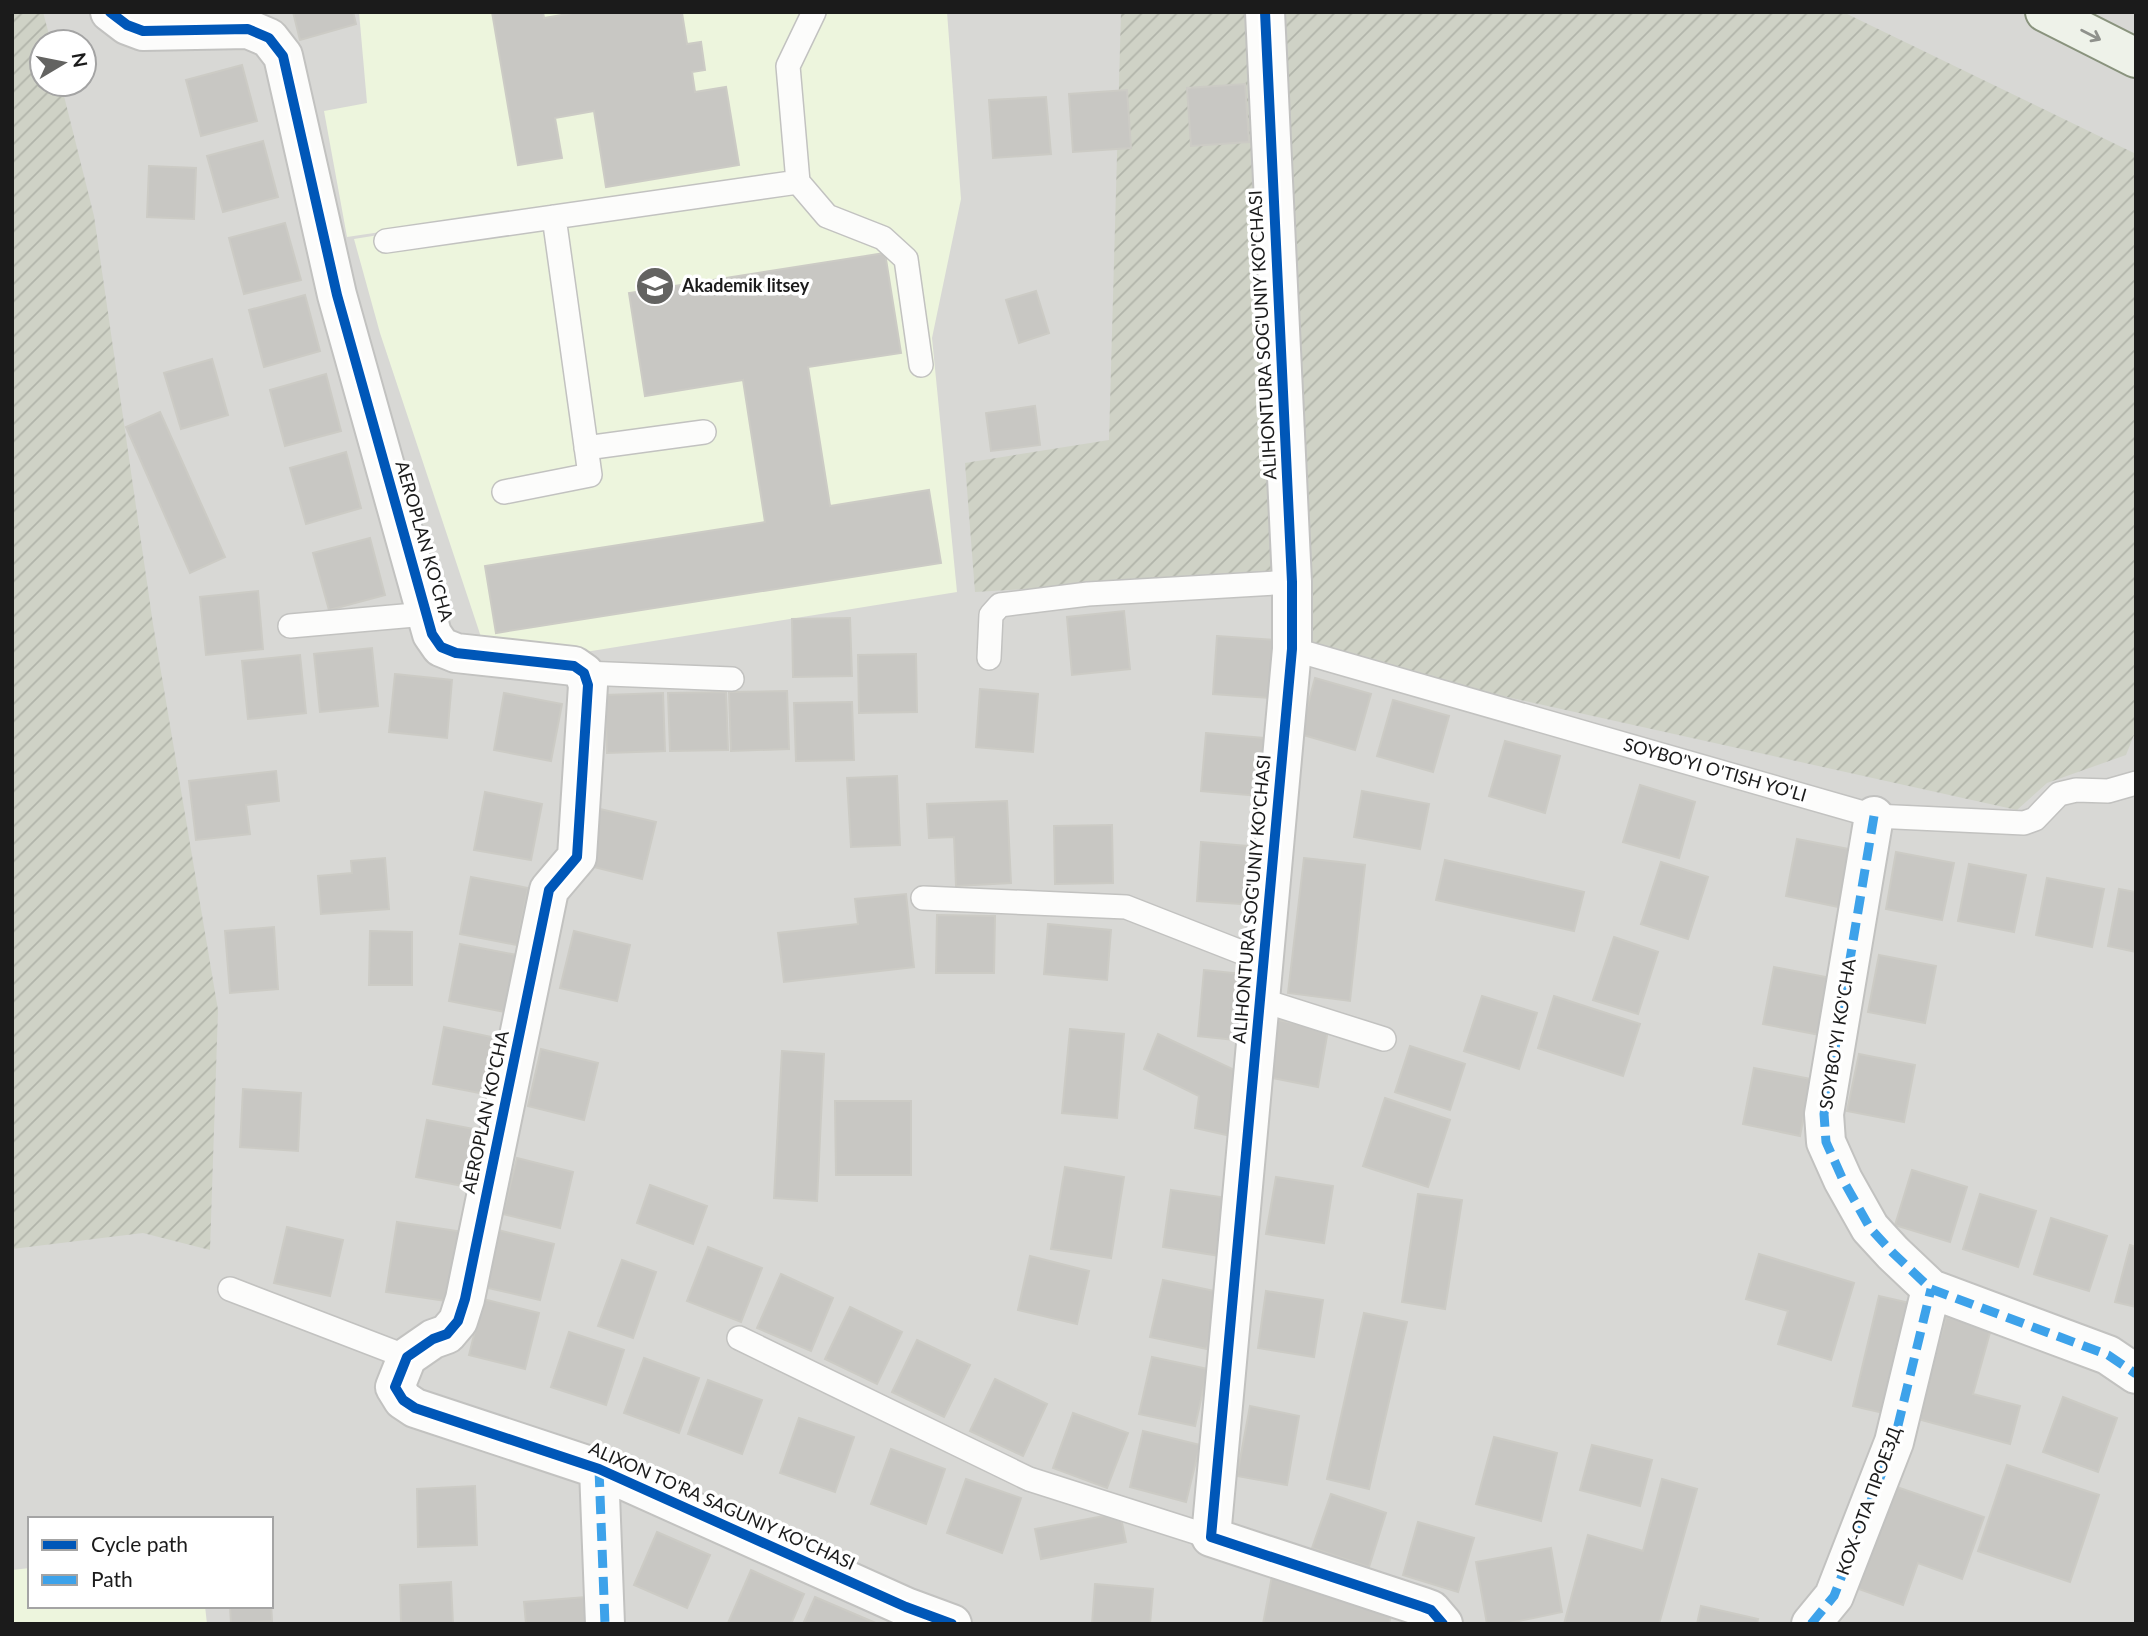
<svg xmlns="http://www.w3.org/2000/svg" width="2148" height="1636" font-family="Lato,sans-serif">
<defs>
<pattern id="construction-furrows" width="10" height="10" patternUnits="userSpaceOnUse" patternTransform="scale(1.75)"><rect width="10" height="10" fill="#cfd2c6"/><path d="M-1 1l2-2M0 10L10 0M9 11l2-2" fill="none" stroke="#b1b4aa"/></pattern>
</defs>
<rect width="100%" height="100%" fill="#e9e9e4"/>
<path fill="#d8d8d5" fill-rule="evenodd" d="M12,12h2124v1612h-2124zM42,42h42v42h-42zM30,1519h241v87h-241z"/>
<path fill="#edf5dd" d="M359,12h588l14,187 -29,139 25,254 -378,61 -96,-10 -103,-310 -26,-94 228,-37 -235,35 -23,-126 43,-8z
M30,1568v38h175l2,18h-195v-54z"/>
<path fill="url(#construction-furrows)" d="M12,12h31l8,30h-9v42h19l33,132 59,408 65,386 -8,240 -67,-17 -131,16z
M1121,12h722l293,142v576l-10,25 -79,28 -30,27 -704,-156 -3,-81 -335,19 -10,-129 144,-23z"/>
<path fill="#c8c7c3" stroke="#cccbc5" stroke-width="2" d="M293,12h60l3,12 -56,16z
M492,12h51l1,6 35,-6h106l-3,1 5,31 14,-2 4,28 -13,2 3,20 31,-5 13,78 -133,22 -12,-76 -39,7 7,40 -44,7z
M242,65l15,56 -56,15 -15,-56z
M1245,84l4,58 -58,4 -4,-58z
M1127,90l4,58 -58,4 -4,-58z
M1046,97l5,57 -58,4 -4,-58z
M263,141l15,56 -55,15 -16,-56z
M149,166l47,2 -2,51 -47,-2z
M285,223l16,57 -57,14 -15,-56z
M885,253l16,100 -93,14 22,139 99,-16 12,73 -445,70 -11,-67 280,-44 -22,-142 -98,16 -16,-103z
M1036,291l13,42 -30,10 -13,-43z
M305,295l15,56 -56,16 -15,-57z
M212,359l16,56 -47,14 -17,-56z
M326,374l15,57 -56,15 -15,-56z
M1035,406l5,39 -49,6 -5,-38z
M160,412l65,145 -35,16 -64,-146z
M346,452l15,56 -55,16 -16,-56z
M370,538l15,57 -56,15 -16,-57z
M258,591l5,58 -57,6 -6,-58z
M1124,611l6,58 -58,6 -5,-58z
M850,618l2,58 -59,1 -1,-58z
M1217,636l58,4 -5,58 -57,-4z
M372,648l6,58 -58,6 -6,-58z
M916,654l1,58 -58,1 -1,-58z
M300,655l6,58 -58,6 -6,-58z
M395,674l57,6 -5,58 -58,-6z
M1315,678l56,16 -16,56 -55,-16z
M980,689l58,5 -5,58 -57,-5z
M787,691l2,58 -58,2 -2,-59z
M726,692l2,58 -58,1 -2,-58z
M504,693l58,11 -11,57 -57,-11z
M663,693l2,58 -58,2 -2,-58z
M1393,700l56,16 -16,56 -56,-16z
M852,702l2,58 -58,1 -2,-58z
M1206,733l58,5 -4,58 -59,-5z
M1505,741l55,15 -15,57 -56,-17z
M276,771l3,30 -33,4 4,29 -54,6 -7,-59z
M897,776l3,69 -49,2 -4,-69z
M1640,785l55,17 -16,56 -56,-16z
M1362,791l67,13 -9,45 -66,-12z
M485,792l57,12 -11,56 -57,-10z
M1007,801l4,82 -55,3 -2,-49 -25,1 -2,-34z
M600,809l56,13 -14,57 -56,-14z
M1112,825l1,58 -58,1 -1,-58z
M1797,839l57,11 -11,58 -57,-12z
M1201,842l58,5 -4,58 -58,-4z
M1896,852l58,11 -12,57 -56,-11z
M385,858l4,51 -68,5 -3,-38 34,-3 -1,-12z
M1304,858l61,7 -15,136 -62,-8z
M1445,860l139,32 -10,39 -138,-31z
M1661,862l47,15 -20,62 -47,-15z
M1969,864l57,11 -12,57 -56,-11z
M471,877l57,11 -11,57 -57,-11z
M2047,878l57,11 -12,58 -56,-12z
M2119,889l17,3v60l-28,-6z
M906,894l8,73 -130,15 -6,-49 80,-9 -3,-25z
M937,915l58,1 -1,57h-58z
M1048,924l63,6 -4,50 -63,-6z
M274,927l4,62 -48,4 -5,-62z
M370,931l42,1v53h-43z
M574,931l56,14 -13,56 -57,-13z
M1614,937l44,15 -20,62 -45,-14z
M460,944l57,11 -12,57 -56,-11z
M1879,955l57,11 -11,57 -57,-11z
M1774,967l57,11 -11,57 -57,-11z
M1204,970l47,5 -7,66 -46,-5z
M1482,996l55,17 -18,56 -55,-18z
M1554,996l86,28 -17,52 -85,-28z
M1273,1019l55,11 -10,57 -55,-11z
M444,1027l57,12 -11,56 -57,-11z
M1070,1029l54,5 -7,84 -55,-5z
M1158,1034l83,39 -10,63 -36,-8 4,-32 -55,-27z
M1410,1046l55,18 -15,46 -55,-18z
M541,1049l57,14 -14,57 -56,-14z
M782,1051l42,3 -7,147 -43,-3z
M1859,1054l56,11 -11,57 -57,-11z
M1754,1068l57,11 -11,57 -57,-12z
M243,1089l58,4 -3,58 -58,-4z
M1385,1098l65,22 -22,67 -65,-21z
M835,1101h76v74h-75z
M427,1120l57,11 -11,57 -57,-11z
M517,1158l56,14 -13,56 -57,-14z
M1065,1167l59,10 -13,81 -60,-9z
M1912,1170l55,17 -17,55 -55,-17z
M1276,1177l57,9 -9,57 -58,-9z
M650,1185l57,21 -14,38 -56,-21z
M1171,1190l57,8 -8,58 -57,-9z
M1418,1194l44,6 -17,109 -43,-7z
M1980,1194l56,17 -18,56 -55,-18z
M2051,1218l56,18 -18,55 -55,-17z
M397,1222l67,10 -11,70 -67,-10z
M287,1227l56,13 -13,56 -56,-13z
M498,1230l56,14 -14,56 -56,-13z
M2130,1245l6,2v60l-21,-5z
M708,1247l54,21 -21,54 -54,-21z
M1759,1254l95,29 -23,77 -53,-16 10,-33 -42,-12z
M1030,1256l59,15 -12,53 -59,-14z
M622,1260l34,12 -23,66 -35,-12z
M781,1274l52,24 -22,53 -54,-23z
M1163,1280l56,12 -12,57 -57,-12z
M1266,1291l57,9 -9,57 -56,-9z
M1879,1296l35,8 -26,110 -35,-8z
M483,1299l56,14 -14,56 -56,-14z
M850,1307l52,25 -25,52 -52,-25z
M1364,1313l43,9 -38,167 -42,-10z
M1946,1317l45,12 -18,65 47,12 -10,38 -92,-25z
M569,1332l55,18 -18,55 -55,-18z
M917,1340l53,25 -26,52 -52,-25z
M1152,1357l56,12 -13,57 -56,-12z
M644,1358l55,20 -20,55 -55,-20z
M995,1379l52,25 -24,52 -53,-25z
M708,1380l54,20 -20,54 -54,-20z
M2063,1397l54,21 -19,54 -55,-20z
M1250,1406l49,10 -12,69 -50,-9z
M1073,1413l55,20 -21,55 -54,-20z
M799,1418l55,19 -19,55 -55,-19z
M1143,1431l57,14 -14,57 -56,-15z
M1494,1437l63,16 -16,68 -65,-17z
M1592,1445l60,15 -12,46 -60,-16z
M891,1449l54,20 -19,55 -55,-20z
M2007,1465l92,30 -29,87 -92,-31z
M966,1479l55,19 -19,55 -55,-20z
M1662,1479l35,10 -38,135h-95l24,-89 55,16z
M1891,1485l93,32 -22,62 -44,-16 -15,42 -47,-17z
M475,1486l2,59 -59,2 -1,-58z
M1331,1494l55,19 -17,54 -57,-19z
M1120,1513l6,29 -85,17 -6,-30z
M1418,1522l56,16 -16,54 -55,-17z
M657,1532l53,23 -23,53 -53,-23z
M1551,1548l11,64 -57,12h-18l-11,-62z
M751,1570l53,24 -13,30 -63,-1z
M1272,1576l119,39 -2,9h-126z
M451,1582l2,42h-52l-1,-39z
M1095,1584l58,5 -3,35h-58z
M586,1597l2,27h-62l-2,-22z
M815,1597l63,27h-75z
M271,1601l1,20 -41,3 -1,-18h41z
M1701,1606l57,13 -1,5h-60z"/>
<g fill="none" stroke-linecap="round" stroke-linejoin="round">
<defs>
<path id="lane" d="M814,12l-26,54 10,116 29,34 56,22 23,21 15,106
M386,241l412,-59
M586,448l118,-16
M504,492l86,-17 -36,-258
M290,626l136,-12
M1292,649l582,167 150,7 11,-4 24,-25 17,-4 32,1 28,-8
M989,658l2,-43 9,-10 88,-11 204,-12
M584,673l148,6
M923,898l203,9 138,54
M1261,1000l123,39
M230,1289l177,68
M739,1338l290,141 182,58"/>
<path id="street" d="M110,12l17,13 16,6 105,-2 21,9 14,18 54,239 95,339 9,13 15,6 118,13 10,7 4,12 -11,172 -28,33 -84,409 -7,22 -11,13 -14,5 -26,18 -12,30 8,13 12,8 184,61 307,138 46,17
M1265,12l27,570v67l-81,888 212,70 8,3 12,14
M1874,816l-50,298 2,28 17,38 27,48 23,25 38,36 177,66 28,19
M599,1469l6,155
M1811,1624l23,-28 60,-154 37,-153"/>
<path id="secondary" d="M2045,12l91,46"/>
</defs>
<use href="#lane" stroke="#c2c2c0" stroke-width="26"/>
<use href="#street" stroke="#c2c2c0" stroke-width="42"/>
<use href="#secondary" stroke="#89937d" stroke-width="42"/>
<use href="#lane" stroke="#fcfcfb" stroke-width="23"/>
<use href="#street" stroke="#fcfcfb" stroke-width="38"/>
<use href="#secondary" stroke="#eef2e9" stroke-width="38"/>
<path stroke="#3da2ea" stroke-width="9" stroke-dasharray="18 9" stroke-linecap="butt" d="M1874,816l-50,298 2,28 17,38 27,48 23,25 38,36 177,66 28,19
M599,1469l6,155
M1811,1624l23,-28 60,-154 37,-153"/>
<defs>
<path id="cycleway" d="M110,12l17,13 16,6 105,-2 21,9 14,18 54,239 95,339 9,13 15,6 118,13 10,7 4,12 -11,172 -28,33 -84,409 -7,22 -11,13 -14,5 -26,18 -12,30 8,13 12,8 184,61 307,138 46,17
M1265,12l27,570v67l-81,888 212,70 8,3 12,14"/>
</defs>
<use href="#cycleway" stroke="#fff" stroke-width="15"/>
<use href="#cycleway" stroke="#0057b8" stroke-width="10"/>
</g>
<defs><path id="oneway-shaft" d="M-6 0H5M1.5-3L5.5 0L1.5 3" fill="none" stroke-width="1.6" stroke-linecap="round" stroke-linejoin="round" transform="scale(1.75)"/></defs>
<use stroke="#8f918c" href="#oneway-shaft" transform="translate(2091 35) rotate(27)"/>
<defs>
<symbol id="university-disc" viewBox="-11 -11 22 22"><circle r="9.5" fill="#636361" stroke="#fff"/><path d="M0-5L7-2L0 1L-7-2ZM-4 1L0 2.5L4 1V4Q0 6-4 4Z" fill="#fff"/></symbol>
</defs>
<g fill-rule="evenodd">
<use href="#university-disc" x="633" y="264" width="44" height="44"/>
</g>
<g text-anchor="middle" stroke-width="7" stroke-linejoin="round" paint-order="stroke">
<g font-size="18" font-weight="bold" fill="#1b1b1b" stroke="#fff" text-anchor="start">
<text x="682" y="292">Akademik litsey</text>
</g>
<g font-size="18" fill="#1b1b1b" stroke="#fff">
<text transform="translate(1263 335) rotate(-93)" y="6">ALIHONTURA SOG'UNIY KO'CHASI</text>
<text transform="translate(424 541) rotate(74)" y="6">AEROPLAN KO'CHA</text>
<text transform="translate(1715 770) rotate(16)" y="6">SOYBO'YI O'TISH YO'LI</text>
<text transform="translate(1252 899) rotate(-85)" y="6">ALIHONTURA SOG'UNIY KO'CHASI</text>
<text transform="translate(1838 1034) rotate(-81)" y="6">SOYBO'YI KO'CHA</text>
<text transform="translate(486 1112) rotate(-78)" y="6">AEROPLAN KO'CHA</text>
<text transform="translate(1869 1501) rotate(-70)" y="6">КОХ-ОТА ПРОЕЗД</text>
<text transform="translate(722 1506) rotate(24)" y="6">ALIXON TO'RA SAGUNIY KO'CHASI</text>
</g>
</g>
<rect width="2148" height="1636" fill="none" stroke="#1b1b1b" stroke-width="28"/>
<rect x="28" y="1517" width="245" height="91" fill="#ffffff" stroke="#a4a4a4" stroke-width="2"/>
<rect x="42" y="1540" width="35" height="10" fill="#0057b8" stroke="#a4a4a4" stroke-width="2"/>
<text x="91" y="1552" font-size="21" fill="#1b1b1b">Cycle path</text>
<rect x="42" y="1575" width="35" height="10" fill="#3da2ea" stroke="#a4a4a4" stroke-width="2"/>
<text x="91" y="1587" font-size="21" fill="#1b1b1b">Path</text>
<g transform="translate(63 63) rotate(80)"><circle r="33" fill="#ffffff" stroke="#a4a4a4" stroke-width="2"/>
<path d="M0-5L12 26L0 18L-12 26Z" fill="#636361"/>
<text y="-10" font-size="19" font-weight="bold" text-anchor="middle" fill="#1b1b1b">N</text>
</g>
</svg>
